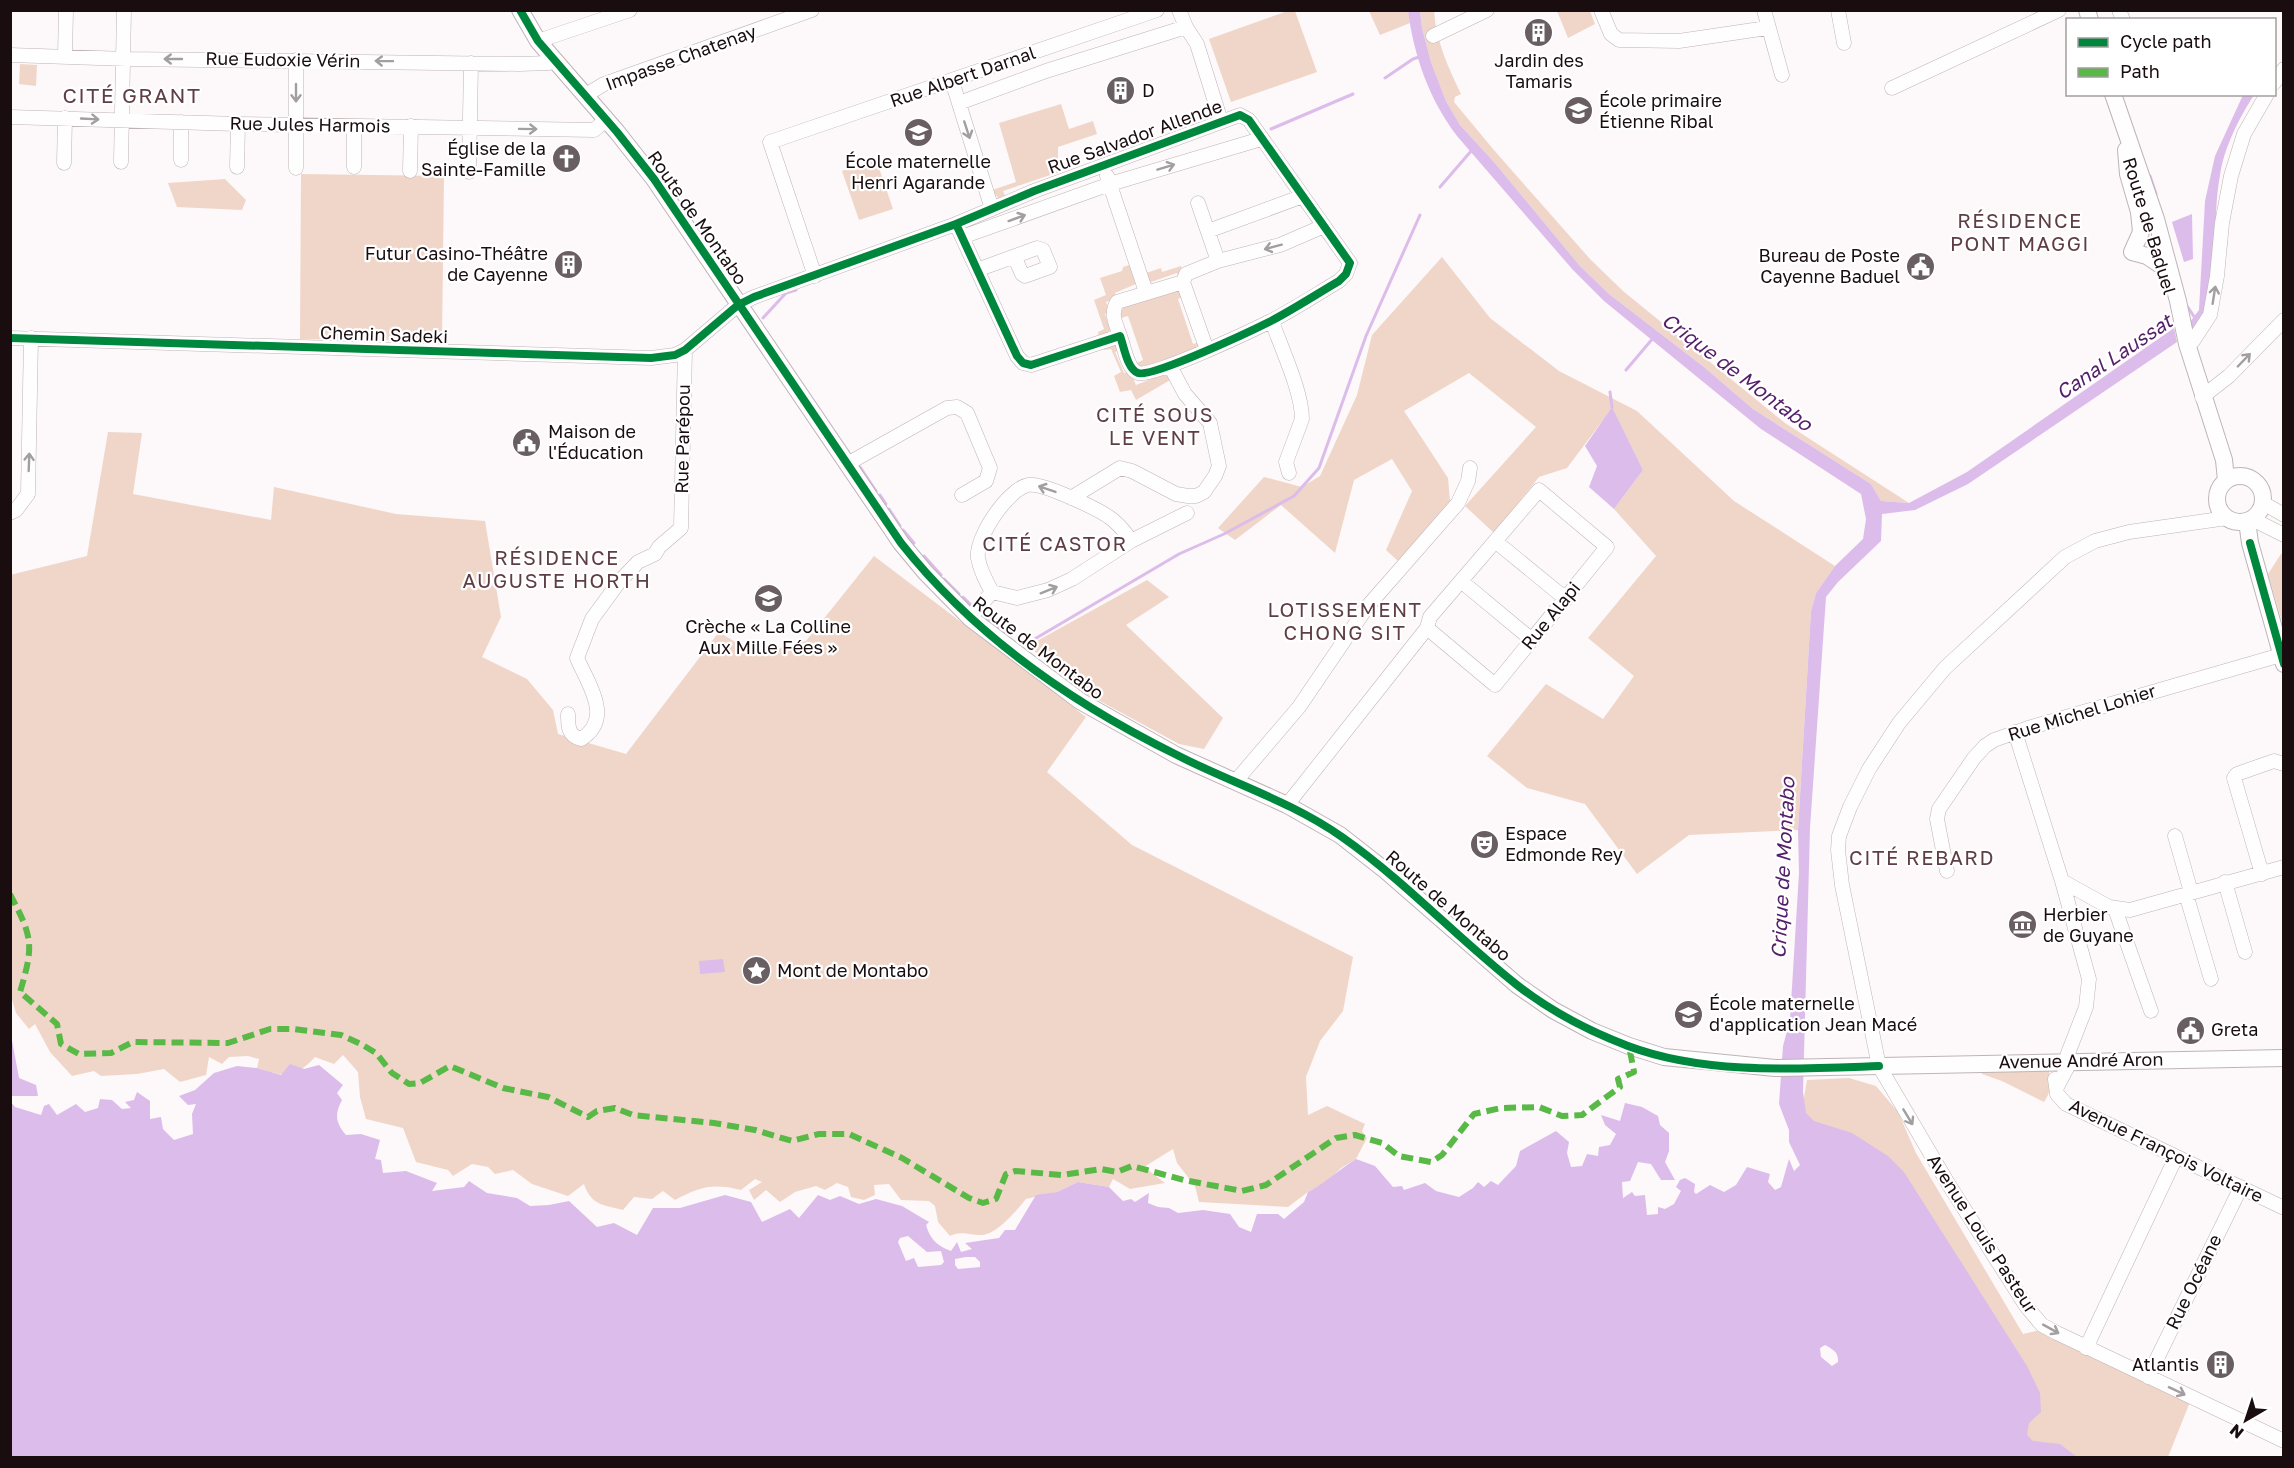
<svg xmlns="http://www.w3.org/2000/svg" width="2294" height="1468" font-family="'Golos Text',sans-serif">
<rect width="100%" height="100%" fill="#fdf8f9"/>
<path fill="#f0d6c8" d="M1290,10l5,1 22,61 -86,30 -22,-63z
M1369,11h39l2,12 -30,12z
M1420,11h14c2,30 14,56 27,83l-6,3 -1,5 39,47 97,110 33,32 162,132 124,80 -28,-2 -10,-17 -118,-75 -49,-42 -95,-73 -29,-28 -86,-104 -34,-37 -14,-24 -15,-39 -9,-34z
M1557,11h33l5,13 -27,14z
M20,64l17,1 -1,21 -17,-2z
M1061,104l8,25 24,-8 4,13 -39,13v11l4,13 -59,20 3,7 -7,1 -7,-9 24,-8 -17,-59z
M876,159l17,50 -34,11 -17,-49z
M301,174l143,2 -2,165 -142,-2z
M225,179l21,21 -4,10 -65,-3 -9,-24z
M1442,257l48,61 69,53 78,40 97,90 101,65 -19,27 -5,18 -13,219 -109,5 -52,39 -52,-70 -58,-16 -40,-32 59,-72 57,35 31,-43 -46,-38 68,-82 -42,-47 29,-39 -31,-62 -45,60 -28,9 -45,56 -29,-27 71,-79 -67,-54 -65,38 44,67 2,23 -52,60 -12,-11 26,-59 -20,-32 -38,21 -19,73 -54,-48 -46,35 -17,-12 46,-51 38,10 18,-11 37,-81 15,-60z
M1132,264l6,19 -23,10 1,6 -10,3 4,10 -5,2 4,12 5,-2 2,9 -17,6 -1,-7 6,-3 -10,-29 12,-5 -6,-17 22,-7 1,-4z
M1181,266l2,6 -4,6 -2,-5 -26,9 -2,-1 -3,-8 15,-5 1,4z
M1179,287l6,9 -7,3 15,45 7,-2 -2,6 -56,20 -5,-5 6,-3 -15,-44 -7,2 -2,-7 3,-4z
M1117,343l5,6 -7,3 9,21h7l5,12 20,-8v-5l10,1 6,6 -36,21 -5,-10 -11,2 -6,-16 7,-4 -10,-23 -7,1 -1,-4z
M108,432l34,1 -9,61 138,26 3,-33 122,27 89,7 16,96 -19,40 45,22 26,31 5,24 68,20 93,-122 37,23 50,-14 68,-85 212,161 -39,55 85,73 221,112 -10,54 -23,30 -14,36 2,38 19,-9 38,18 -3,7 5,7 -11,21 -15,9 -13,13 -20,11 -20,15 -89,-5 -4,-16 -18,-23 -4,-14 -29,18 21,16 -35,6 -17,-10 -4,8 -31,-5 -21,10 -31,7c-9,11 -28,34 -43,36 -12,1 -21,-5 -33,1l-12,-14 -3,-16 -6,-5 -28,-1 -12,-16 -15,1 1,10 -11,5 -13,-3 -3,-10 -11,-4 -12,7 -9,-4 -21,6 -15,10 -14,-12 -12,10 -5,-10 13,-8 -7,-3 -14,11c-29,-7 -41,-3 -66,10l-12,-9 -11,8 -18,-2 -11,13c-20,-5 -32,-5 -39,-26l-16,12 -36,-12 -19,-14 -18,4 -7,-7 -16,-3 -19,12 -5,-6 -32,-8 -13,-34 -37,-9 -6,-22 -2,-25 -15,-17 -9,9 -19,-7c-20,22 -31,20 -58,11l2,-9 -11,-3 -19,1 -7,7 -13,-7 -3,18 -26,7 -16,-13 -27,5 -36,2 -7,-5 -22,5 -22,-24 -15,-28 -6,5 -13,-16 -5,-17 -1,-421 77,-19z
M2281,554h2v71l-15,-51z
M1147,580l22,17 -43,28 97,93 -19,31 -25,-5 -92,-50 -59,-48z
M1983,1069l66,2c3,13 2,20 -5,31l-42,-21 -20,-7z
M1849,1078l27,8 22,26 18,41 107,181 17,-4 150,72 -22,55h-133l-233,-349 5,-28z"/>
<path fill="#dcbceb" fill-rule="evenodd" d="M1408,11h12l2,17 9,34 15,39 14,24 34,37 86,104 29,28 95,73 49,42 118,75 10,17 28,2 58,-31 207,-144 3,14 -209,142 -53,26 -33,4 -1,27 -43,41 -12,15 -16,231 -7,264 3,21 8,8 38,12 36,23 16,16 123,194 13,27 1,19 -12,11 -2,12 6,6 27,3 17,13h-2066l-1,-356 5,6 26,8 3,-9 5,-2 8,11 19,-11 9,8 13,-4 2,-9 12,1 10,9 9,-1 -6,-6 9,-2 3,-8 13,9v18l11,-2 2,12 11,11 19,-6 -1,-20 4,-10 -8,1 -9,-9 16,-6 19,-17 23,-7 20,2 24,7 9,-11 14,5 15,-4 24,20 -6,8 5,7c-8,15 -6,23 4,35l15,-1 19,6 -5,19 6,1 2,13 23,-2 31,12 -5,8 32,-4 5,-6 18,12 30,5 13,8 19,-1 20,-4 28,26 17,-4 23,12 16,-27h27l45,-13 26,7 11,20 28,-13 9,9 19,-23 12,5 10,-4 19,8 17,-5 26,7 27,16 -3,3c4,14 11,21 25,26l6,-9 4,10 11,-3 -7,-6 34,-5 6,-8h10l21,-35 21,-3 21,-10 31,5 14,14 8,-2 4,3 14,-9 -1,10 10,4 11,1 9,5 25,-3 27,4 9,13 12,5 6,-18h21l6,5 20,-17 4,-10c19,-10 30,-22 48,-33l19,7 18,21 9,-1 2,4 21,-7 11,8 23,6 14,-9 5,-6 6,5 7,-6 7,4 18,-19 4,-15 36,-20 13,11 -2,11 4,14 11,-1 5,-12 11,2 1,-9 11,-2 6,-11 -11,-9 -4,-10 19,6 5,-18 17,4 16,9 2,9 9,8v18l-4,11 10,18h-14l-10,-16 -13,-2 -8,19 -8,1 1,16 9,-6 3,4 10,-1 2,20 11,-1v-7l7,2 9,-5 7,-13 -5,-4 4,-7 5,-2 10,6 -1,8 2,2 14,-9 14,7 12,-7 11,-18 23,7 -2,8 7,8 6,-3 8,-28 5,12 6,-6 -11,-23v-12l-10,-26 4,-58 7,-26 9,-147 -1,-43 13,-219 5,-18 19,-27 28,-27 3,-20 -5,-25 -100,-65 -157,-128 -31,-31 -116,-134c-28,-37 -43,-80 -49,-125zM908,1236l19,16 14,-1 3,11 -3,3 -23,2 -4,-9 -8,3 -8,-19 2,-4zM966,1257h9l5,5v5l-22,2 -3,-4v-6zM1825,1345c7,4 14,7 13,17l-6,4 -11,-9 -1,-9z
M2243,95h11c-15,23 -30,53 -34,80 -8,44 -1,91 -13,134 -2,8 -10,16 -15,23l-2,-10 9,-12 6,-109 10,-45z
M2192,214l1,45 -9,3 -12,-40z
M1612,407l31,63 -29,39 -25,-22 8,-21 -12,-20z
M723,959l2,13 -25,2 -1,-13z
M11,1035l8,43 17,7 2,11h-27z"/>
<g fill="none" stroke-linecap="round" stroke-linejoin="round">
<path stroke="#dcbceb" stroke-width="3" d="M1385,78l28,-19 6,-2
M1271,129l82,-35
M2150,176l6,18
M1440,187l32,-37
M2187,306l8,12
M763,318l23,-25 10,-3
M1626,370l28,-33
M1610,392l2,15
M860,467l16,24
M880,495l6,9
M889,509l11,17
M903,530l11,13
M924,556l17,19
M944,579l15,15
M963,597l8,8
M983,615l23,20
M1019,646l2,1 158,-93 45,-20 70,-38 25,-28 47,-132 54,-121"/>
<defs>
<path id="minor" d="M1179,10l7,17 11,17 24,77
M1601,10l10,24 8,6 60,1 88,-13
M1764,10l18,65
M1838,10l6,33
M2119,10l4,10
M1433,36l54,-26
M538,41l92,-31
M10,55l118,4 391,5 30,-1 6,-3
M65,56l1,-46
M296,60v108
M952,81l40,128
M2274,83l10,-14
M1892,88l167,-78
M586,95l18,-11 208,-74
M959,103l87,-32 140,-44
M10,117l228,7 356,6 12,-10
M181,122v38
M354,126v41
M121,162l3,-152
M64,163l1,-45
M237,167l1,-43
M410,171l1,-45
M469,172l2,-109
M1107,176l39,116
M1198,203l20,58
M1208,231l95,-35
M962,237l148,-53 151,-45
M977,270l60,-22 6,2 7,17 -25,9 -3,-2 -7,-16
M815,276l-45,-134 387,-132
M1183,282l3,-8 32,-13 62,-16 44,-19
M1272,321c9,27 30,70 30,98l-16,43 3,11
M1120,336c-4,-12 -10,-22 -3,-34l66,-20 24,68
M10,338l641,20 24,-3 10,-5 53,-45 16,-8 202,-73 78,-33 206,-76 9,5 101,143 -4,11 -7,7c-22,13 -45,28 -68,40 -18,9 -119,57 -133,52 -11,-4 -14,-27 -18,-37l-89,29 -8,-2 -6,-7 -61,-132
M2187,344l6,-3 17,-26 7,-39 5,-53 9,-47 13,-42 23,-40
M2202,397l27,-21 55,-56
M847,464l100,-56 10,-1 10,6 23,55 -4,13 -24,14
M1539,490l68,57 -112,138 -68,-57 3,-11z
M1071,498l49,-30 12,3 44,23 12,2h8l8,-4 11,-16 4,-10 -9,-43 -25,-29 -15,-28
M2263,503l21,12
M10,513l6,-3 12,-16 3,-156
M2227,518l-98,14 -34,9 -30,16 -120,111 -46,55 -30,46 -19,38 -11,29 -1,14 4,35 37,181 70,119 77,121 16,19 15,8 227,108
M2252,519l32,16
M1131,541c-5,-8 -11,-15 -18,-21 -12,-10 -71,-38 -85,-35 -20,4 -53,53 -50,73 2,12 8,23 14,34l25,6 31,-8 24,-11 59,-38 56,-28
M1495,541l71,58
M1461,581l71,59
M970,618l22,-26
M568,714c0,12 0,22 13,25 33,-20 7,-55 -4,-81l15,-39 27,-37 19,-20 17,-8 4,-7 22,-19 4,-178
M2015,732l47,149 27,98 -3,28 -19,49 1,10 -11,21
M1235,782l64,-75 68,-100 91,-104 10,-22 2,-13
M1287,805l140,-177
M2175,836l16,56
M1947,871l-10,-52 2,-10 35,-51 11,-12 9,-6 34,-12 253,-73
M2262,874l-28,-96 3,-4 37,-13 10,3
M2062,881l47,26 21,3 154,-43
M2225,882l20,70
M2186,894l25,85
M2115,909l36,102
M2055,1079l2,15 9,10 218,104
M2086,1348l90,-191
M2148,1377l93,-190"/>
<path id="major" d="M520,10l18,31 79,91 37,47 247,364 24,29 45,46 110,83 96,54 111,50 53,30 46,36 131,114 36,25 39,21 37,15 35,11 111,11 509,-10
M2087,10l3,10
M2113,94l43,125 22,82 9,43 37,116 2,20
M2126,150l2,24 11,38 2,20 -9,20 15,4 12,8
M2217 499a23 23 0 1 1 46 0a23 23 0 1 1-46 0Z
M2247,521l3,22 34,121"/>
</defs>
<use href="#minor" stroke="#beb4b6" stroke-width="15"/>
<use href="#major" stroke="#beb4b6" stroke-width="18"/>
<use href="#minor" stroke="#fffefe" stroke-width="14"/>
<use href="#major" stroke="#fffefe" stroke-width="16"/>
<path stroke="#58b947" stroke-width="6" stroke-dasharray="12 6" stroke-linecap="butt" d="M10,894c23,44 24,51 10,98l37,32 4,20 18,10 32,-1 22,-11 95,1 42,-14h24l47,6 20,9 15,9 16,20 17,11 11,-1 30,-17 53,22 45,9 40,20 9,-6 18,-3 18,7 81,8 41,7 37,11 27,-7h30l53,24 67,40 14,5 13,-4 10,-25 9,-3 47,4 39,-6 16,3 15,-6 52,14 58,11 24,-6 70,-47 19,-3 27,8 17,13 32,6 11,-7 32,-41 27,-6 38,-1 23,9 20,-1 38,-28 -2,-8 16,-7 -5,-26"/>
<defs>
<path id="cycleway" d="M520,10l18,31 79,91 37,47 247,364c72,91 172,161 276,212 54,28 114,46 165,82 63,44 115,101 175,148 33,26 72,46 111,61 77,29 169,23 251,20
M10,338l641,20 24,-3 10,-5 53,-45 16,-8 202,-73 78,-33 206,-76 9,5 101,143 -4,11 -7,7c-22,13 -45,28 -68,40 -18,9 -119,57 -133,52 -11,-4 -14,-27 -18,-37l-89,29 -8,-2 -6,-7 -61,-132
M2250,543l34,121"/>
</defs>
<use href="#cycleway" stroke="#fff" stroke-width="11"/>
<use href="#cycleway" stroke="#00873e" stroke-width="8"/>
</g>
<defs><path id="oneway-shaft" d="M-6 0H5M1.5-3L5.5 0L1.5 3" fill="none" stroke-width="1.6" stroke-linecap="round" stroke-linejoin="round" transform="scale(1.5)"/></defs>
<g stroke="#a39e9f">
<use href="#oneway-shaft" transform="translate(173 59) rotate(-180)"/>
<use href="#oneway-shaft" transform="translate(384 61) rotate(-179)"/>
<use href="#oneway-shaft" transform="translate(296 93) rotate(90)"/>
<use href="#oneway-shaft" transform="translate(90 119) rotate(3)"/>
<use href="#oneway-shaft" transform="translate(528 129) rotate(1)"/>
<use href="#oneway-shaft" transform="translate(967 130) rotate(72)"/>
<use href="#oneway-shaft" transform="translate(1166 167) rotate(-17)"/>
<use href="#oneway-shaft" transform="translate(1017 218) rotate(-20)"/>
<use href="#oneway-shaft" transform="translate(1273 247) rotate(165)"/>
<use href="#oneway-shaft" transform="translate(2214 295) rotate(-81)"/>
<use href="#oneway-shaft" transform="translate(2244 360) rotate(-46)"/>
<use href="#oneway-shaft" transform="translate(29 462) rotate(-88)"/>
<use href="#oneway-shaft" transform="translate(1047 489) rotate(-161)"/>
<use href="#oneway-shaft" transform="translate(1049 590) rotate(-22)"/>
<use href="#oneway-shaft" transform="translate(1908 1117) rotate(59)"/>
<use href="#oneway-shaft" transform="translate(2051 1329) rotate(29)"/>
<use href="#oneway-shaft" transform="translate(2177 1391) rotate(25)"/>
</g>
<defs>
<symbol id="building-disc" viewBox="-11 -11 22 22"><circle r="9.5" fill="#695f62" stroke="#fff"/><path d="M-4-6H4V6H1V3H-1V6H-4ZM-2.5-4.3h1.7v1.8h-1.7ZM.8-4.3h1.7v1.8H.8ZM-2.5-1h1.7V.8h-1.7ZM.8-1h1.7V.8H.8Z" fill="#fff"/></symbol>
<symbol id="school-disc" viewBox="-11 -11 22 22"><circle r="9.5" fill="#695f62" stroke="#fff"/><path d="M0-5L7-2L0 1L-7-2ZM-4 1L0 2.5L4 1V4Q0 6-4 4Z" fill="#fff"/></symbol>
<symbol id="church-disc" viewBox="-11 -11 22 22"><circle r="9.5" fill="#695f62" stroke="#fff"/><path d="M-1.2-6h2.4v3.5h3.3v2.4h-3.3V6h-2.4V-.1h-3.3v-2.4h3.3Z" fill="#fff"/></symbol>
<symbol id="civic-disc" viewBox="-11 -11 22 22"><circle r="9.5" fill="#695f62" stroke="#fff"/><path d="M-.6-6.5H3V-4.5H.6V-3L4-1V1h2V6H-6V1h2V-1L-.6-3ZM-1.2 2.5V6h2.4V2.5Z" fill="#fff"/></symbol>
<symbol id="theatre-disc" viewBox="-11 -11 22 22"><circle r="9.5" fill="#695f62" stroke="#fff"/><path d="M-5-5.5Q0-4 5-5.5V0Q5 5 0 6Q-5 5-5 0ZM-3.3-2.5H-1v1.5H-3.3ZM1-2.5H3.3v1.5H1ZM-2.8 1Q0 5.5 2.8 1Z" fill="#fff"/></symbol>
<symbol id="museum-disc" viewBox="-11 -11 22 22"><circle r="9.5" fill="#695f62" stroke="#fff"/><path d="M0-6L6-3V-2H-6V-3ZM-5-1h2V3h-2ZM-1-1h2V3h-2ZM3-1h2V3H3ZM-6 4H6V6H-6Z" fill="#fff"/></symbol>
<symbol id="sight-disc" viewBox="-11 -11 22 22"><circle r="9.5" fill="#695f62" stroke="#fff"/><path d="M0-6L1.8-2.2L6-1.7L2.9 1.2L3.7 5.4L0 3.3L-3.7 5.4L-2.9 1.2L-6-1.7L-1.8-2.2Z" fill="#fff"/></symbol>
</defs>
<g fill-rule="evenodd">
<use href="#building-disc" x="1522" y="16" width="33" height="33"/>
<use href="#building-disc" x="1104" y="74" width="33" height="33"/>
<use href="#school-disc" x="1562" y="94" width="33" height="33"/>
<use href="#school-disc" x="902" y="116" width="33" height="33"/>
<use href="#church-disc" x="550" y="142" width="33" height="33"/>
<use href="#building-disc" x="552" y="248" width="33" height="33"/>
<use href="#civic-disc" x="1904" y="250" width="33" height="33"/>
<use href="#civic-disc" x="510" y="426" width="33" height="33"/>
<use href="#school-disc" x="752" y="582" width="33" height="33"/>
<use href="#theatre-disc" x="1468" y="828" width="33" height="33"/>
<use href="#museum-disc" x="2006" y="908" width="33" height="33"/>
<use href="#sight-disc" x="740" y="954" width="33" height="33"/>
<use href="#school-disc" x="1672" y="998" width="33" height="33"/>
<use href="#civic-disc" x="2174" y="1014" width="33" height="33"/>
<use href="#building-disc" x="2204" y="1348" width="33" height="33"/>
</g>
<g text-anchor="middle" stroke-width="4.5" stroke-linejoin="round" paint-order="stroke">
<g font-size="18" fill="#1a0d10" stroke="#fff">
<text transform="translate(681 58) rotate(-20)" y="6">Impasse Chatenay</text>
<text transform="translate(283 60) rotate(1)" y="6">Rue Eudoxie Vérin</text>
<text transform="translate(963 77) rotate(-19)" y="6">Rue Albert Darnal</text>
<text transform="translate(310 125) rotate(1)" y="6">Rue Jules Harmois</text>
<text transform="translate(1135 137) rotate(-20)" y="6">Rue Salvador Allende</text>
<text transform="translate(697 218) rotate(55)" y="6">Route de Montabo</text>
<text transform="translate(2149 226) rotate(73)" y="6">Route de Baduel</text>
<text transform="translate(384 335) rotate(2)" y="6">Chemin Sadeki</text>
<text transform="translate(683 439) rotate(-89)" y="6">Rue Parépou</text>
<text transform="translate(1551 616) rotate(-51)" y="6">Rue Alapi</text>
<text transform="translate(1038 648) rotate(37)" y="6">Route de Montabo</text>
<text transform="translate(2082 713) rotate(-17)" y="6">Rue Michel Lohier</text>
<text transform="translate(1448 906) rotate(41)" y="6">Route de Montabo</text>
<text transform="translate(2081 1061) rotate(-1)" y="6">Avenue André Aron</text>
<text transform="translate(2166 1151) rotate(26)" y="6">Avenue François Voltaire</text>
<text transform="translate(1982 1234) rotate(57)" y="6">Avenue Louis Pasteur</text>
<text transform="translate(2194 1282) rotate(-64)" y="6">Rue Océane</text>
</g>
<g font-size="18" fill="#1a0d10" stroke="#fff" text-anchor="start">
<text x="1539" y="67" text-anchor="middle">Jardin des<tspan x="1539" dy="21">Tamaris</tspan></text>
<text x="1142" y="97">D</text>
<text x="1599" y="107">École primaire<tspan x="1599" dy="21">Étienne Ribal</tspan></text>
<text x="546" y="155" text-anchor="end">Église de la<tspan x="546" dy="21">Sainte-Famille</tspan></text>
<text x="918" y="168" text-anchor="middle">École maternelle<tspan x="918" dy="21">Henri Agarande</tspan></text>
<text x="548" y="260" text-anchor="end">Futur Casino-Théâtre<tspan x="548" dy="21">de Cayenne</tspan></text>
<text x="1900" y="262" text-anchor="end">Bureau de Poste<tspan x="1900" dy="21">Cayenne Baduel</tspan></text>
<text x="548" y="438">Maison de<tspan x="548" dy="21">l'Éducation</tspan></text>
<text x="768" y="633" text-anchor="middle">Crèche « La Colline<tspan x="768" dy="21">Aux Mille Fées »</tspan></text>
<text x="1505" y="840">Espace<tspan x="1505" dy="21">Edmonde Rey</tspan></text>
<text x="2043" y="921">Herbier<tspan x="2043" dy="21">de Guyane</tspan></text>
<text x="777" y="977">Mont de Montabo</text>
<text x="1709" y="1010">École maternelle<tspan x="1709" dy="21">d'application Jean Macé</tspan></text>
<text x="2211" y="1036">Greta</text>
<text x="2199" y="1371" text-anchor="end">Atlantis</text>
</g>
<g font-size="20" letter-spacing="1.5" fill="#5f3d45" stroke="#fff">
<text x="2020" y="228">RÉSIDENCE<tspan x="2020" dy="23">PONT MAGGI</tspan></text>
<text x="1155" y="422">CITÉ SOUS<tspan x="1155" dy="23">LE VENT</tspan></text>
<text x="1055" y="551">CITÉ CASTOR</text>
<text x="557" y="565">RÉSIDENCE<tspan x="557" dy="23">AUGUSTE HORTH</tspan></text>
<text x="1345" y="617">LOTISSEMENT<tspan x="1345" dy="23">CHONG SIT</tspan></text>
<text x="1922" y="865">CITÉ REBARD</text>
</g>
<g font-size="20" font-style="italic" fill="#541e6b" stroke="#fff">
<text transform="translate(2114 357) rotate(-34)" y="7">Canal Laussat</text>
<text transform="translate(1737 372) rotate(37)" y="7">Crique de Montabo</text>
<text transform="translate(1783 868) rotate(-87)" y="7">Crique de Montabo</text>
</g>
<g font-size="21" letter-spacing="1.5" fill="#5f3d45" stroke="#fff">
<text x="132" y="103">CITÉ GRANT</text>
</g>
</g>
<rect width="2294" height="1468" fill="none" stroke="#1a0d10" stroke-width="24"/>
<rect x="2066" y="18" width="210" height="78" fill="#ffffff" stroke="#a39e9f" stroke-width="1.5"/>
<rect x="2078" y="38" width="30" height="9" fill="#00873e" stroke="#a39e9f" stroke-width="1.5"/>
<text x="2120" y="48" font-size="18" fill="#1a0d10">Cycle path</text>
<rect x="2078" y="68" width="30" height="9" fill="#58b947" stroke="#a39e9f" stroke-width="1.5"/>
<text x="2120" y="78" font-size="18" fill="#1a0d10">Path</text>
<g transform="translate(2246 1420) rotate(219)" stroke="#ffffff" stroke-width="4.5" paint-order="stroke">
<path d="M0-4.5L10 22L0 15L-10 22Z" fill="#1a0d10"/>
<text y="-9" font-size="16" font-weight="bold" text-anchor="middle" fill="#1a0d10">N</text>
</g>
</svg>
